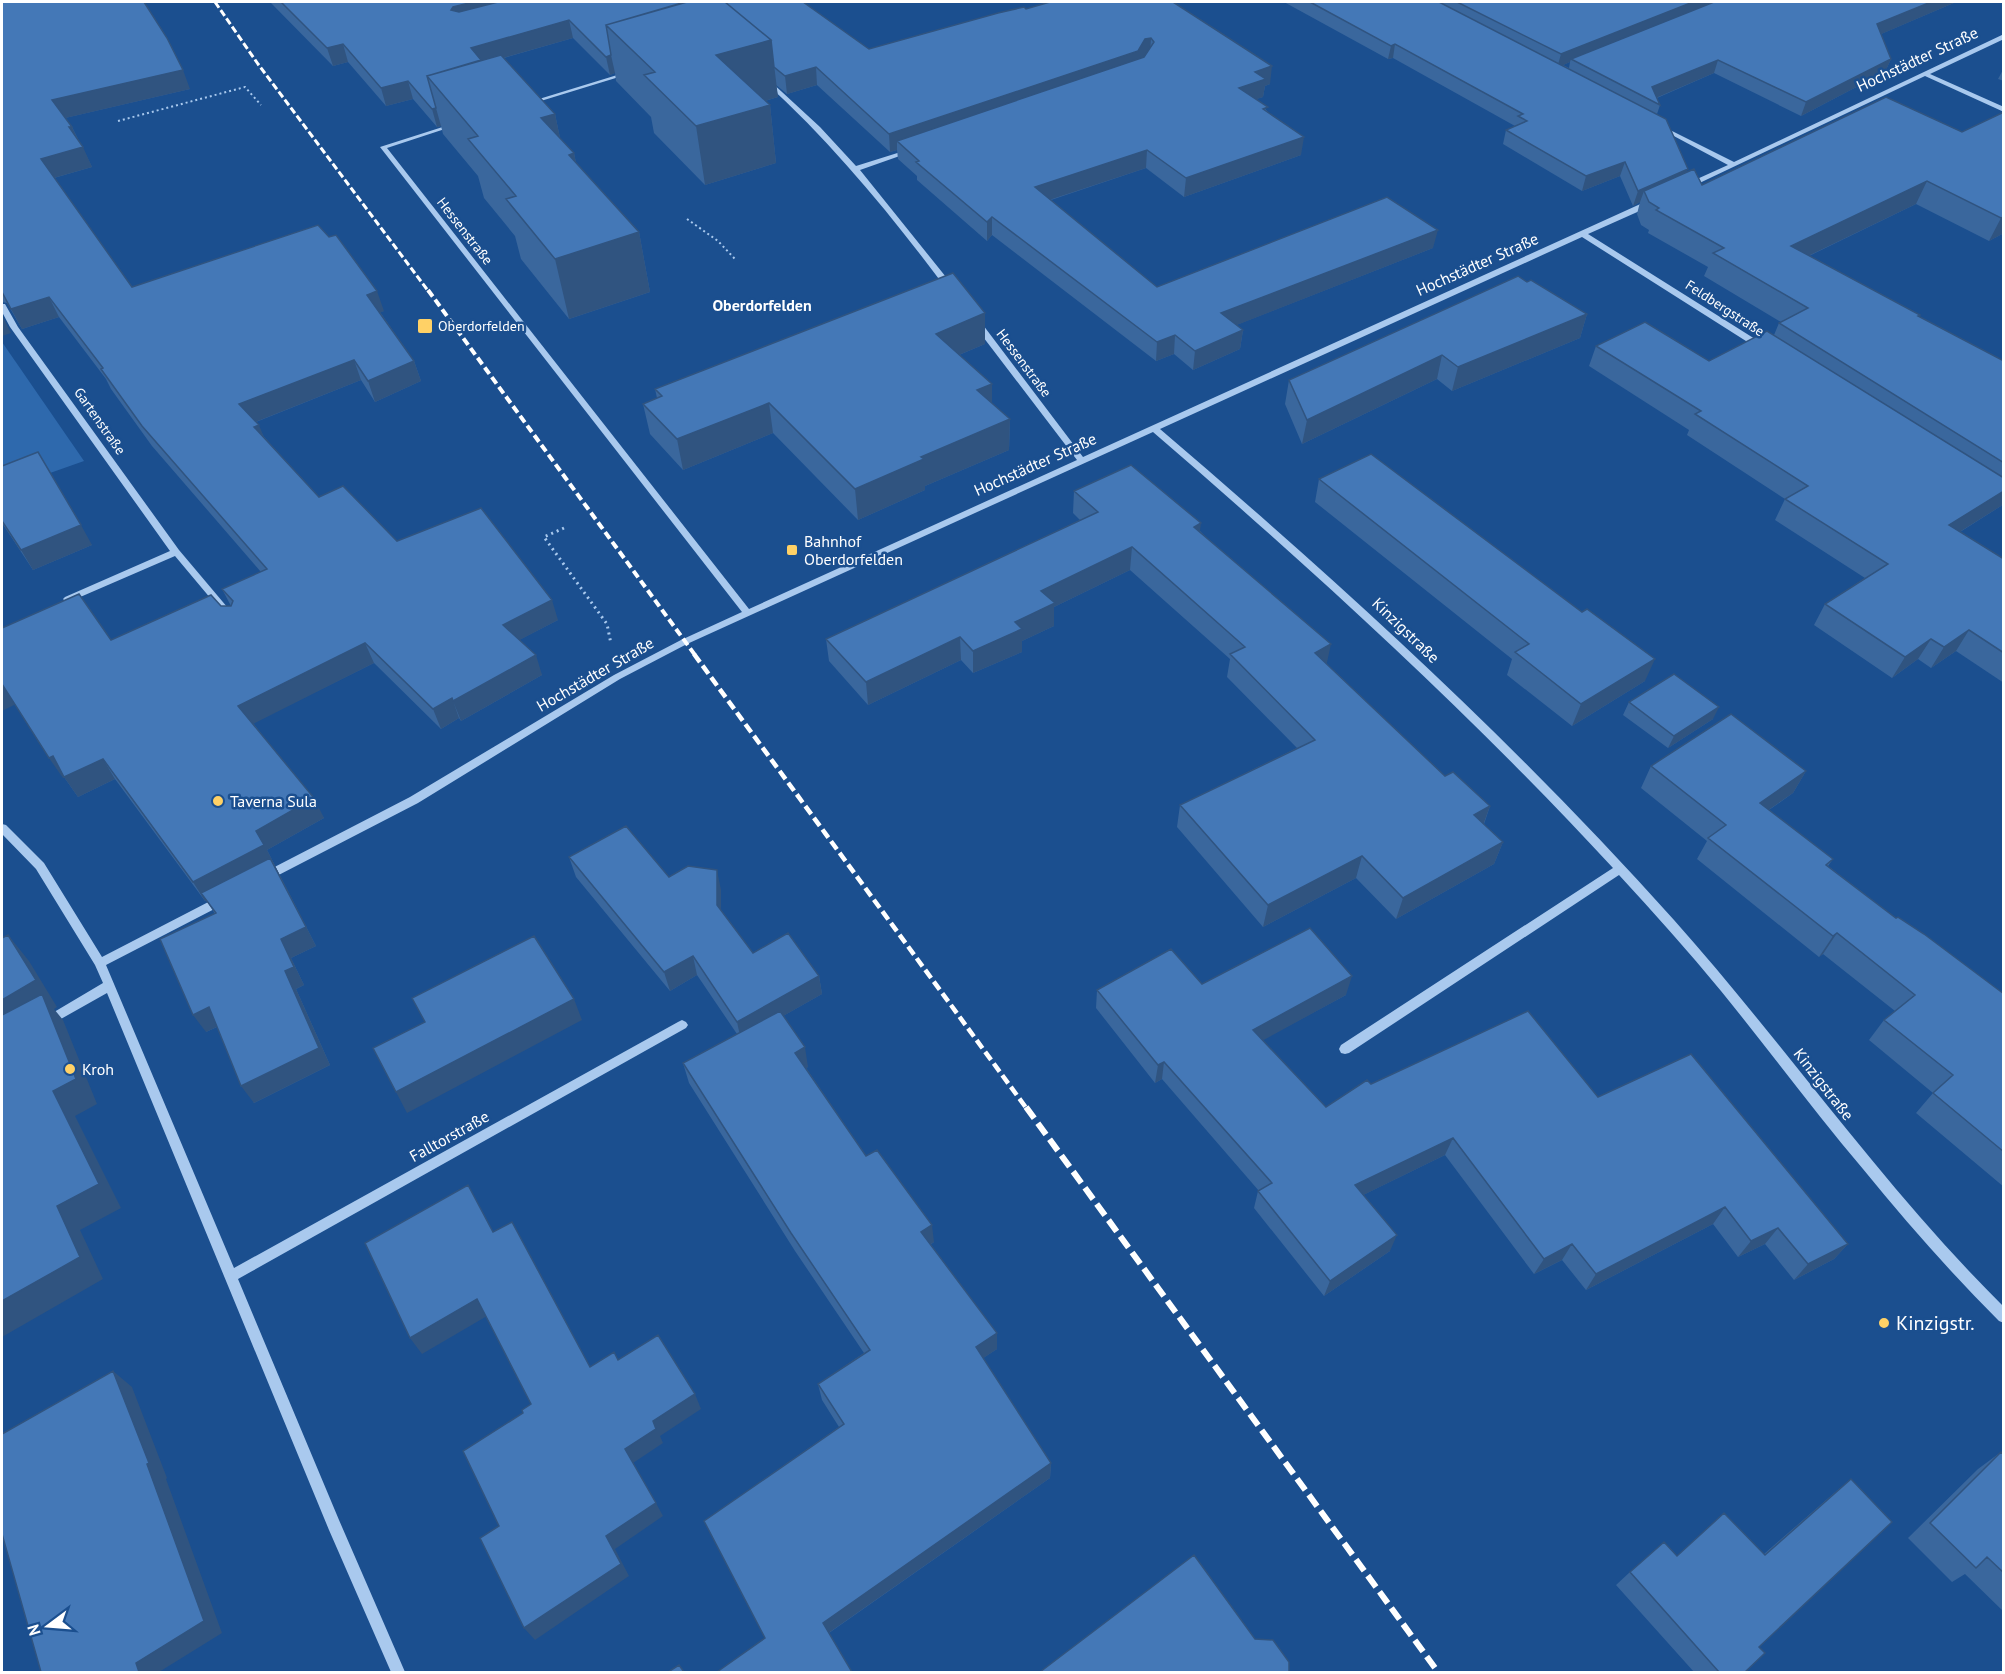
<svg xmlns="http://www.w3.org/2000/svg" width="2005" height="1674" font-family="'PT Sans',sans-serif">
<rect width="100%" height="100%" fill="#1b4f8f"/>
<path fill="#2e69ad" d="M2,342l82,119 -82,29z"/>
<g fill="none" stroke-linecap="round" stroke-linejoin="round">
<path stroke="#a9c9ee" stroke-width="2" stroke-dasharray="2 3" stroke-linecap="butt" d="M118,121l127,-34 16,18
M687,219l31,22 17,18"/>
<path stroke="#a9c9ee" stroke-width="3" stroke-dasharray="2 4" stroke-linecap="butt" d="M564,528l-20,9 63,87 4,20"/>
<path fill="#a9c9ee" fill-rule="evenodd" d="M2004,34v5l-74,35 74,33v5l-79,-36 -236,112h-3v-4l42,-19 -71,-38 5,-1 72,36z
M627,72l5,1 -101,31 -5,-1z
M765,80h4l51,47 36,39 51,-16h4v2l-51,18 94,117v4h-6c-56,-75 -114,-146 -183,-209z
M452,124l5,1 -70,23 362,461 328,-149 -103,-135v-4h6l103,136 564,-256h6v4l-65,29 175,110v4h-6l-175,-111 -422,192c180,154 356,314 514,491 113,127 208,266 330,387v16l-5,-2c-48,-48 -93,-99 -136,-152 -49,-58 -94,-119 -142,-178 -33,-40 -67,-78 -102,-116l-270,178 -4,1 -4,-1 -2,-4 2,-4 272,-177c-143,-155 -300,-298 -460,-436l-466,212 -67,35 -202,124 -149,77h-8l-1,-3 1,-3 149,-77 204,-122 67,-35 61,-28 -362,-465z
M2,304h3l13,23 161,223 54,64 2,2 -2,2h-6l-52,-62 -104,45h-6l-2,-2 2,-2 105,-46 -160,-224 -8,-15z
M2,824l4,1 38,38 58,94 116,-60h8l1,3 -1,3 -120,62 128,303 444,-246 4,-2 4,2 2,3 -2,3 -448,251 101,241 66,152h-14l-62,-142 -222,-537 -55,31 -4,2 -4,-2 -2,-3 2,-3 59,-35 -8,-18 -59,-96 -34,-35z"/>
<path stroke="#fff" stroke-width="3" stroke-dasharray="7 3" stroke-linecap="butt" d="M215,2l43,62 171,228"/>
<path stroke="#fff" stroke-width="4" stroke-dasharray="8 4" stroke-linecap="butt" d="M428,290l267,365"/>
<path stroke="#fff" stroke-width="4.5" stroke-dasharray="10 4.5" stroke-linecap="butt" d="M694,654l333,455"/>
<path stroke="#fff" stroke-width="6" stroke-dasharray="14 6" stroke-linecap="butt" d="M1026,1107l412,565"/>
</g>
<path fill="#3a679d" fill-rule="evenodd" d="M2,2l188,87 -125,29 7,9 20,40 -38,11 78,109 252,24 -4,1 34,49 7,20 -46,21 -14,-22 -105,42 8,15 55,60 78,44 161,79 -39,20 23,35 -81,46 -2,-3 -18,11 -67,-66 -121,60 71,95 -57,32 49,96 -25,12 13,27 -8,4 34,76 -76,38 -37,-76 -11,5 9,-118 -9,-14 -1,1 -90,-122 -37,18 -14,-20 -1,1 48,-138 110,-34h10l-9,-17 39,-17 -109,-126 -41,-57 -5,-10 -47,-62 -37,12 -15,-26 -5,-1z
M270,2h533l66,47 157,-40 147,-7 97,82 -5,2 -2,11 -7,2 12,13 33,43 -117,42 -38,-29 -95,32 106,87 276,-39 -197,77 7,5 -3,19 -47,21 -19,-16 -18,7 -164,-126 -5,6 -70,-61v-4l-19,-17 -1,-9 -7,2 -73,-67 -30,9 -11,-9 2,12 -13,4 5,4 6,58 -71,22 -51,-52 -3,-16 -35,-36 -1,-8 -5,2 -37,-37 -69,20 51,56 5,24 14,15 2,10 63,69 11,60 -81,27 -48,-60 -6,-23 -31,-38 -6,-22 -35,-42 -2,-8 -4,1 -24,-28 -27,7 -38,-44 -15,4z
M1284,2h672l-75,32 10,25 -6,13 -84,44 -87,-43 -57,25 3,7 -3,9 30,58 15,13 260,-53 42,-20v121l-15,8 -73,-37 -107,52 111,59 -1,2 85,44v141l-3,4 -41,26 44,27v124l-48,-32 -25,17 -13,-9 -26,19 -78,-53 11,-21 40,-26 -90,-58 10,-21 -98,-64 2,-5 -100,-64 7,-20 113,15 65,-26 5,-12 2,-1 -77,-46 4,-9 -60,-34 1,-3 -8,-5 -4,-11 3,-12 -7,4 -13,-30 -38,15 -79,-47 3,-14 9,-4 -122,-68 -5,1zM1570,62l-1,6 -6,-3z
M2004,68v13l-6,-2z
M1527,282l60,32 -7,24 -128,53 -15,-12 -135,65 -17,-40 4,-24z
M985,344l-26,11 33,48 18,16 -1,31 -84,36v4l-67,30 -85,-87 -90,37 -33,-36 -7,-30 14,-6 -2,-9z
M2,466l90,79 -59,25 -31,-47z
M1319,479l326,202 -73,45 -65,-51 5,-16 -197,-157z
M1074,491l126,40 127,133 118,112 45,30 -6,18 19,18 -9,22 -98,55 -40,-41 -93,49 -86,-100 3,-22 117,-57 -70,-71 3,-18 -100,-89 -76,37v19l-32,15v11l-49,21 -12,-13 -93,45 -39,-44 -3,-22 254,-119 -7,-7z
M1629,702l84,17 -45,29 -45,-33z
M1651,766l155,5 -13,22 -24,17 64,49 -5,7 68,52 108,76v193l-88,-74 17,-20 -64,-53 15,-20 11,-9 -72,-57 -4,3 -122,-98 10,-18 -66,-53z
M569,857l100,20 52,13v21l32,42 66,23 3,18 -39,22 25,51 -2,1 60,88 68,86 -4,3 67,104 -14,9 68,105 -1,15 -221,155 -64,5 -61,-117 135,-94 -17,-27 -4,-16 46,-31 -69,-102 -106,-168 -6,-20 54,-29 -40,-59 -27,16 -94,-114z
M1202,984l144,11 -84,45 64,67 45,-23 227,13 250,147 -14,15 -40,21 -29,-36 -27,13 -25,-33 -127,66 -24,-30 -28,14 -89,-119 -82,40 27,56 -66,45 -70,-88 4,-17h1l-97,-112 -7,4 -59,-75 1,-18z
M2001,1452l3,3v157l-39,-38 -13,8 -44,-44 70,-69z
M1851,1479l-92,168 -14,25h-51l-78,-87 14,-13 47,-16 47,-43 40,41 69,-60z"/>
<path fill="#305480" d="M473,2h66l-82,23 -6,-15 2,-3z
M1693,2h29l-151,57 -1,3 -13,6 4,-14z
M1931,2h25l-84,36 5,-14z
M569,20l4,18 -98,28 -4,-18z
M1151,38l-1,18 -253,85v9l-7,2 -1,-18 256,-95z
M771,40l7,57 -54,16 -8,-58z
M343,44l5,18 -15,4 -6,-18z
M1395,44l-2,14 -5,1 3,-13z
M611,55l4,18 -5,2 -4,-18z
M1891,59l-6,13 -84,44 5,-14z
M1718,60l-4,13 -63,27 1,-13z
M1272,66l-2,18 -5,2 -2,11 -27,9 3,-18 16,-16z
M816,67l1,18 -30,9 -2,-18z
M183,70l7,19 -129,30 -9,-19z
M408,81l5,18 -27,7 -5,-18z
M770,105l6,58 -71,22 -9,-59z
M436,108l5,18 -4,1 -5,-18z
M555,114l12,58 -26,-54z
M69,127h3l9,19z
M1304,137l-3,18 -117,42 2,-19z
M83,147l9,20 -42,12 -9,-20z
M1147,150l-1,18 -112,37 1,-18z
M574,153l12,59 -17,-57z
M1625,162l-5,14 -38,15 4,-15z
M1688,169l-5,14 -39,8 -4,11 -7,4 5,-15z
M1927,181l-11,23 -135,65 10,-23z
M992,217v18l-5,6v-19z
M2004,217v16l-15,8 12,-23z
M1438,230l-5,18 -214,84 2,-19z
M639,232l11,60 -81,27 -14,-60z
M377,291l7,20 -10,4 -7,-20z
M49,297l10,20 -37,12 -11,-20z
M985,313v31l-48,20 -1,-30z
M1587,314l-7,24 -128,53 6,-24z
M2,315l9,18 -9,3z
M1243,330l-3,19 -47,21 2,-19z
M1175,335l-1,19 -18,7 1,-19z
M1442,355l-5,24 -135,65 5,-24z
M354,360l7,20 -113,45 -9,-21z
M414,361l7,20 -46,21 -7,-21z
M992,384v31l-15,-25z
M769,403l4,30 -90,37 -6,-31z
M1010,419l-1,31 -84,36v4l-67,30 -3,-31 66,-32z
M259,425l8,20 -13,-18z
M2004,491v11l-3,4 -64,40 12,-21z
M1201,523l-3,23 -4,-19z
M81,525l11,20 -59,25 -12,-20z
M1132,547l-2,23 -76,37v19l-32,15v11l-49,21v-22l42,-29 26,-31z
M552,600l6,20 -48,25 -7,-20z
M1969,630l-13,21 -25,17 13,-21z
M960,637l1,23 -93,45 -2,-23z
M1931,639l-13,20 -26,19 13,-21z
M365,643l9,20 -125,63 -11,-20z
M1331,644l-5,23 -11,-14z
M536,655l6,20 -81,46 -8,-20z
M1655,659l-10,22 -73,45 9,-22z
M2,684l14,20 -14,7z
M452,698l7,20 -18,11 -8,-20z
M1719,707l-6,12 -45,29 6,-12z
M53,756l14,20 -4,2 -14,-20z
M103,759l12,20 -37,18 -14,-20z
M1806,771l-13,22 -45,31 12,-21z
M314,798l10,20 -57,32 49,96 -25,12 13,27 -8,4 34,76 -76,38 -13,-17 78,-38 -118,-155 5,7 -1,1 -12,-19 63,-51z
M1490,806l-8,22 -8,-13z
M1503,842l-9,22 -98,55 7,-21z
M1362,856l-6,22 -93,49 5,-22z
M717,870l4,20v34l-4,-19z
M1837,933l-14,21 -4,3 14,-21z
M8,935l21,26 28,46 -3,2 9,11 34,84 -22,12 46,92 -41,22 23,49 -101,58v-36l55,-95 -55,-167v-39z
M693,956l4,19 -27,16 -6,-19z
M819,976l3,18 -81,46 -4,-18z
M1352,976l-6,19 -97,53 4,-18z
M574,999l8,21 -175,93 -11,-21z
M209,1007l12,18 -15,7 -13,-17z
M805,1047l3,20 -9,5 -4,-19z
M1164,1062l-2,17 -7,4 3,-18z
M1453,1138l-8,17 -96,47 6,-17z
M1725,1207l-12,17 -127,66 10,-16z
M932,1225l2,17 -12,8 -1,-18z
M1778,1228l-13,16 -27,13 13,-16z
M1397,1235l-7,16 -66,45 6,-15z
M1572,1244l-10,16 -28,14 10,-15z
M1848,1244l-14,15 -40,21 14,-16z
M477,1299l10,17 -65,38 -12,-16z
M997,1333v16l-21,14v-16z
M113,1371l19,16 35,91 -1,1 56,154 -63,39h-20l-3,-9z
M695,1394l6,15 -41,27 3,7 -30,20 -8,-14 28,-28z
M1051,1463l-1,15 -223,156 -4,-11z
M656,1503l7,13 -48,33 14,27 -94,64 -11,-12 82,-92z"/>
<path fill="#4478b7" stroke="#305480" stroke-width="1.5" d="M2,2h142l23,36 16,32 -131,30 20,27h-3l14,20 -42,12 91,128 186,-62 11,12 7,-2 41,56 -10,4 47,66 -46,20 -14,-21 -115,44 20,21 -5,2 65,70 24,-11 54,55 84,-33 71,92 -49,25 33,30 -83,46 -1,-3 -19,11 -68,-66 -127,63 76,92 -58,33 8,14 -71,37 -90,-123 -39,18 -11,-21 -4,2 -47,-74v1v-57l77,-34 32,46 100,-45 10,11h10l2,-5 -11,-12 45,-20 -125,-143 -41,-57 2,-1 -54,-71 -38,12 -9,-17z
M281,2h192l-20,5 -2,3 8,2 39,-10h187l-79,23 5,30 -5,2 -37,-37 -98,28 10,12 -54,16 9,32 -4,1 -24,-28 -27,7 -38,-44 -16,4z
M687,2h38l46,38 -55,15 54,50 -74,21 -52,-51 11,-3 -49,-47z
M725,2h78l66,47 129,-36 26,-6 2,2 24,-7h123l99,64 -17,6 11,7 -27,9 29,19 -5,2 41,28 -118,41 -39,-28 -112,37 122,100 230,-90 51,33 -217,83 22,17 -48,21 -20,-16 -18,7 -165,-125 -5,5 -71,-60 3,-1 -22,-20 247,-84 10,-15 -3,-4 -6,1 -7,12 -249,83 -73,-67 -31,9 -11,-9 -3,-27z
M1310,2h129l227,117 22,50 -50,22 -13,-29 -39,14 -80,-46 21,-9 -9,-5 5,-2 -128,-70 -4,2z
M1457,2h236l-132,52z
M1714,2h217l-54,22 14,35 -85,43 -88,-42 -66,27 8,18 -89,-46z
M501,55l54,59 -14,4 33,35 -5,2 70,77 -84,27 -49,-60 10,-3 -48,-57 10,-3 -51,-60z
M1886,97l76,35 42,-20v105l-3,1 -74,-37 -136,65 129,69 -2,1 86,45v102l-225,-140 29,-15 -95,-55 11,-5 -68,-38 3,-2 -10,-6 -5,-11 50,-22 8,16z
M953,273l32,40 -49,21 56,50 -15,6 33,29 -89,38 3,2 -69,30 -86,-86 -92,36 -34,-35 19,-8 -7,-7z
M1518,276l9,6 4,-2 56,34 -129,53 -16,-12 -135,65 -18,-40z
M1645,322l64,39 58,-30 237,147v13l-55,34 55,34v94l-35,-23 -25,17 -13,-8 -26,18 -80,-53 63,-40 -103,-65 23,-13 -113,-72 6,-3 -105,-65z
M38,452l43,73 -60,25 -19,-29v-55z
M1371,454l211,158 5,-3 68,50 -74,45 -66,-52 14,-8 -210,-165z
M1131,465l70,58 -7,4 137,117 -16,9 130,123 8,-4 37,34 -16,9 29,27 -100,56 -41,-42 -94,49 -88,-100 135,-65 -85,-86 15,-7 -113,-100 -91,44 14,12 -40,19 7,7 -49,22 -13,-14 -94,45 -40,-43 272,-127 -24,-21z
M1674,674l45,33 -45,29 -45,-34z
M1731,714l75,57 -46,32 73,56 -7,6 70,53 2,-1 26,17 80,60v158l-71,-59 20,-18 -69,-55 31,-25 -78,-62 -4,3 -125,-98 18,-13 -75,-59z
M626,826l43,51 19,-11 29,4v35l36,48 35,-20 31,43 -82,46 -44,-66 -29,16 -95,-115z
M270,858l36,69 -25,12 13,28 -9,4 34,77 -78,38 -32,-79 -16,8 -33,-76 56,-26 -15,-20z
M1310,928l42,48 -99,54 73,77 41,-27 4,4 157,-73 70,86 93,-43 157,190 -40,20 -30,-36 -27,13 -26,-34 -129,67 -24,-30 -28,15 -91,-121 -98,47 42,50 -67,46 -72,-90 14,-8 -108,-121 -6,3 -61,-75 74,-41 31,35z
M8,935l28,45 -34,20v-62z
M534,936l40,63 -178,93 -23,-44 52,-26 -13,-24z
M42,994l34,85 -23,12 46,93 -42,22 23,51 -78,44v-286z
M780,1011l25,36 -10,6 71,103 11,-6 55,75 -11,7 76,101 -21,14 75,116 -228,160 29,49h-135l48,-34 -61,-117 140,-97 -26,-40 52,-34 -79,-117 -108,-170z
M468,1185l25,47 19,-10 78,145 24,-15 4,8 40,-25 37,59 -42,27 3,8 -31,20 31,54 -50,33 15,28 -97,64 -44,-90 19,-12 -36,-75 60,-38 -1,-3 9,-6 -54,-105 -67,39 -45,-95z
M113,1371l36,92 -2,1 57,157 -68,42 3,9h-98l-39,-138v-100z
M2001,1452l3,3v118l-17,-16 -11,11 -46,-45z
M1851,1479l41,43 -133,125 6,6 -20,19h-26l-89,-100 34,-30 13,14 47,-43 41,42z
M1194,1555l61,84 18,1 16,22v10h-249z
M679,1665l5,7h-16z"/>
<g fill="#ffd166" stroke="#1b4f8f" stroke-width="2">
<rect x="417" y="318" width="16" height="16" rx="3"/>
<rect x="786" y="544" width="12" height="12" rx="3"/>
<circle cx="218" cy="801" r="6"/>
<circle cx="70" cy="1069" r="6"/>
<circle cx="1884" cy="1323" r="6"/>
</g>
<g text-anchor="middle" stroke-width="5" stroke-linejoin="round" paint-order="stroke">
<g font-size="14" fill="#fff" stroke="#1b4f8f">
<text transform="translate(465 231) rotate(52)" y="5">Hessenstraße</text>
<text transform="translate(1725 308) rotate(33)" y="5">Feldbergstraße</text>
<text transform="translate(1024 363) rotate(53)" y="5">Hessenstraße</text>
<text transform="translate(100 421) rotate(55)" y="5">Gartenstraße</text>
</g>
<g font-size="14" fill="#fff" stroke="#1b4f8f" text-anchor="start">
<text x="438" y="331">Oberdorfelden</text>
</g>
<g font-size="16" fill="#fff" stroke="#1b4f8f">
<text transform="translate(1917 59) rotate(-25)" y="6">Hochstädter Straße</text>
<text transform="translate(1477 264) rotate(-24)" y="6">Hochstädter Straße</text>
<text transform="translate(1035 464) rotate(-24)" y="6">Hochstädter Straße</text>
<text transform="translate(1406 630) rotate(44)" y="6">Kinzigstraße</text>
<text transform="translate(595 674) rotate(-30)" y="6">Hochstädter Straße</text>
<text transform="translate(1824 1084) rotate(52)" y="6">Kinzigstraße</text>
<text transform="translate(449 1136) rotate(-29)" y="6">Falltorstraße</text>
</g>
<g font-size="16" font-weight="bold" fill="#fff" stroke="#1b4f8f">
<text x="762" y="311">Oberdorfelden</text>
</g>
<g font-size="16" fill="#fff" stroke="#1b4f8f" text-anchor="start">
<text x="804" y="547">Bahnhof<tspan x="804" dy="18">Oberdorfelden</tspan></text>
<text x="230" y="807">Taverna Sula</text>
<text x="82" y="1075">Kroh</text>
</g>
<g font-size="20" fill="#fff" stroke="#1b4f8f" text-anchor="start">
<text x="1896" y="1330">Kinzigstr.</text>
</g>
</g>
<rect width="2005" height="1674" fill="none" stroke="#ffffff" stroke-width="6"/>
<g transform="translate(48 1626) rotate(254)" stroke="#1b4f8f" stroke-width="4.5" paint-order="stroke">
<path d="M0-4.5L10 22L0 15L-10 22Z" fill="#ffffff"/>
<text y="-9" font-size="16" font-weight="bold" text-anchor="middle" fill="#ffffff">N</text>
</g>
</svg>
